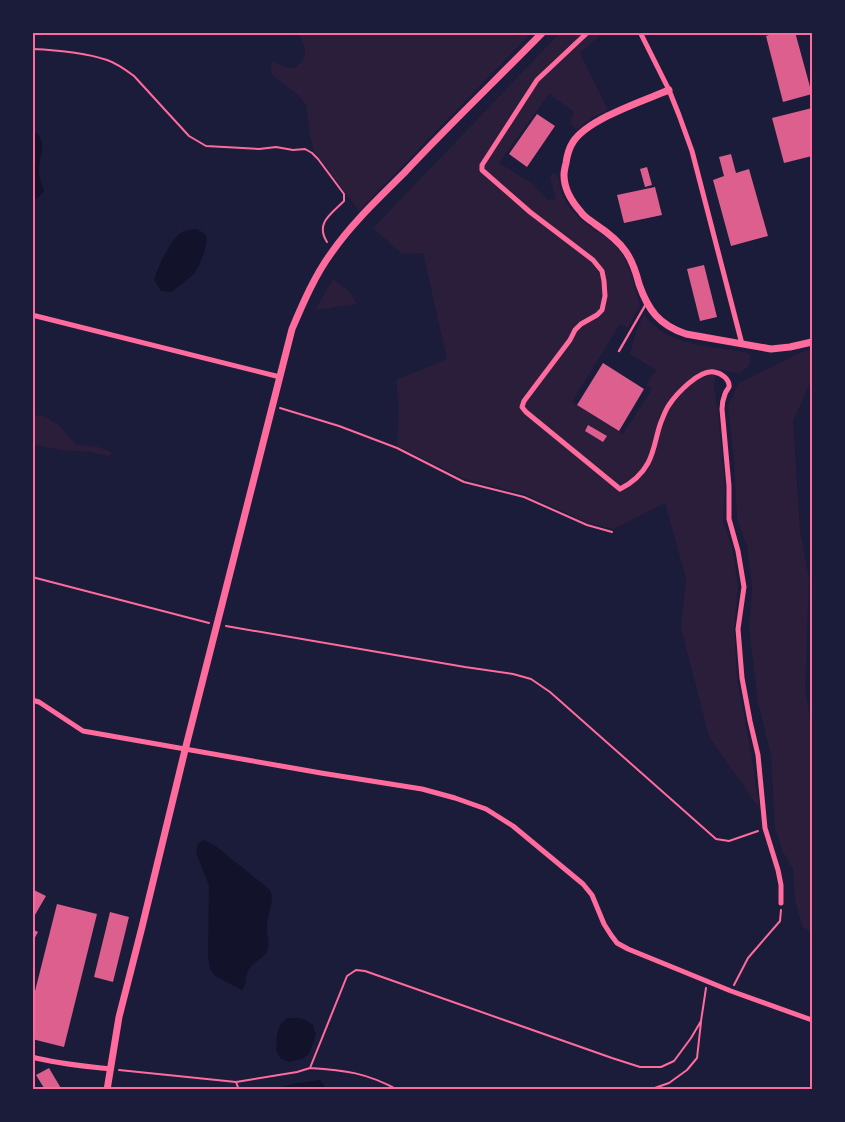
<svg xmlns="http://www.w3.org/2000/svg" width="845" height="1122" font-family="Signika,sans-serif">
<rect width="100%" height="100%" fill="#1b1b3a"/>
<path fill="#2a1e3b" d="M298,33h233l-172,178 -45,-60 -4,-16 -4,-30 -9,-11 -18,-13 -8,-8v-5l1,-7c6,2 13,7 19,7 4,0 7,-3 10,-6 8,-9 2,-20 -3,-29z
M560,33h42v1l-22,19 28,57 -15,7 -17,13 -6,-7 4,-11 -25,-18 -50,69 31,19 18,18 8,-1 -6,-21 2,-4 3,-1c5,5 4,11 6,18 2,5 6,12 9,17 13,17 27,22 42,34 18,16 21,42 28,63l-12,23 -8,-4 -48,78 51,32 29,-45 -6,-4 10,-15 -26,-16 6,-22 8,-18c4,5 8,10 13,14 20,17 64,20 89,24l4,3c2,11 -2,12 -11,18l-23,-4 -2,18 4,24 7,75 -2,35 10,30 5,36 -4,41 3,51 15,79 7,50 -50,-71 -28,-109 5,-49 -21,-76 -51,26 -26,-6 -64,-29 -59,-15 -68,-33 2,-38 -3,-28 51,-21 -24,-106 -21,1 -29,-26z
M333,279l17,13 7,12 -42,6z
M812,347v34h-1l-18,40 7,109 9,49 -4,111 7,42v199l-9,-3 -8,-27 -2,-32 -10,-17 -8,-24 -4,-72 -13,-54 -9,-73 3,-42 -5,-41 -10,-27 -3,-59 -6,-55 11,-22z
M43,415l17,11 7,9 10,10c11,1 27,0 36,9l-6,2 -17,-4 -30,-2 -27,-6v-28z"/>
<path fill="#12122b" d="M33,130c16,12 6,25 6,41 0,6 2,13 5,19l-5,7 -6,3z
M196,229c4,2 8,3 10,7 3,8 -6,28 -10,35 -6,8 -17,15 -25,21l-10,-1 -7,-11c4,-13 17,-43 30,-49 3,-1 8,-1 12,-2z
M204,840l13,7 53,43c5,11 -2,23 -3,34 -1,10 4,18 0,27 -4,8 -15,12 -19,20 -3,7 -1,14 -6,19l-27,-14 -5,-7 -2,-14 1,-70 -13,-32 2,-9z
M288,1018h11l7,2 7,5 3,10 -7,19 -7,5 -13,3 -8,-3 -5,-8c1,-12 0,-27 12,-33z
M320,1080l5,7 -4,2h-43l14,-5z"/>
<path fill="#dd5f8e" d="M779,32h16l17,62 -29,8 -17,-66z
M812,108v48l-28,7 -12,-45z
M537,114l18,12 -28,41 -18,-13z
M731,154l5,19 13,-4 19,67 -37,10 -18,-66 11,-4 -5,-19z
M647,167l5,18 -7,2 -5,-18z
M655,187l7,28 -38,8 -7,-28z
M704,265l13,52 -17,4 -13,-52z
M603,363l41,26 -25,42 -42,-26z
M588,425l19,11 -4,6 -18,-11z
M32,889l14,7 -14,24z
M57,904l40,10 -33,133 -32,-8v-36z
M110,912l19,5 -16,65 -19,-5z
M32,929l6,3 -6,11z
M49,1068l13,22h-21l3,-2 -8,-13z"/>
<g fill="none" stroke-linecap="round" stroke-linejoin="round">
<path stroke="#ff6b9d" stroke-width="2" d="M32,49c25,1 51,3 75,11 9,3 19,10 27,16l55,60 17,10 53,3 17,-2 17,3 12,-1 7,4 6,6 26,35v7c-13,13 -29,22 -17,41
M280,408l59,18 58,22 67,34 60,15 63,28 25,7
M32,577l177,46
M226,626l239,41 48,7 18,5 19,13 166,147 13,2 29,-10
M734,985l14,-27 32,-37 1,-11
M310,1068c35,2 57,5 88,22
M119,1070l117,12 61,-10 13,-4 37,-92 9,-6 9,1 247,87 28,9h21l13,-6 17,-23 10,-17 5,-33
M236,1082l3,8
M649,1090l20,-7 18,-13 10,-12 4,-36"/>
<path stroke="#ff6b9d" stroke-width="2.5" d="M619,351l27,-47"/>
<path stroke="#ff6b9d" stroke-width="5" d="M588,32l-51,48 -55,85v5l48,42 63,48 9,11 2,10 1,15 -3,14 -5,5 -16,9 -6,6 -5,10 -46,61 -2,6 4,5 94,77c12,-6 22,-15 28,-26 7,-13 8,-28 13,-41 2,-5 5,-13 8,-17 8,-12 31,-36 45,-33 7,1 16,7 15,15 -1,2 -3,4 -4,7 -2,5 -3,9 -3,15l7,77v33l9,32 6,36 -6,42 4,49 8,43 8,34 7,73 13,42 3,15v18
M640,32l29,58 10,25 13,36 50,193
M32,315l248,62
M32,700l7,2 44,29 238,42 101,16 33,9 31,11 27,17 70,58 9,11 12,29 7,11 6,8 11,6 103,42 81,29
M32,1057c26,7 52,9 78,12"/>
<path stroke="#ff6b9d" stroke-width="7" d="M669,90c-26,11 -81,29 -96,52 -4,6 -6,14 -7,21 -1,4 -2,8 -2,12 0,13 8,27 17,37 3,5 9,8 14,12 12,8 23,16 31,28 7,10 10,20 13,32 9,26 20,41 47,50l85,15 19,-2 22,-5
M107,1090l12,-73 23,-90 43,-177 107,-421c11,-26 23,-54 40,-77 20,-29 47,-54 72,-79 45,-48 93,-94 139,-141"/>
</g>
<rect width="845" height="1122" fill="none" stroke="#1b1b3a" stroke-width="68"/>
<rect x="34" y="34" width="777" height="1054" fill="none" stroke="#ff6b9d" stroke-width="2"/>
</svg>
